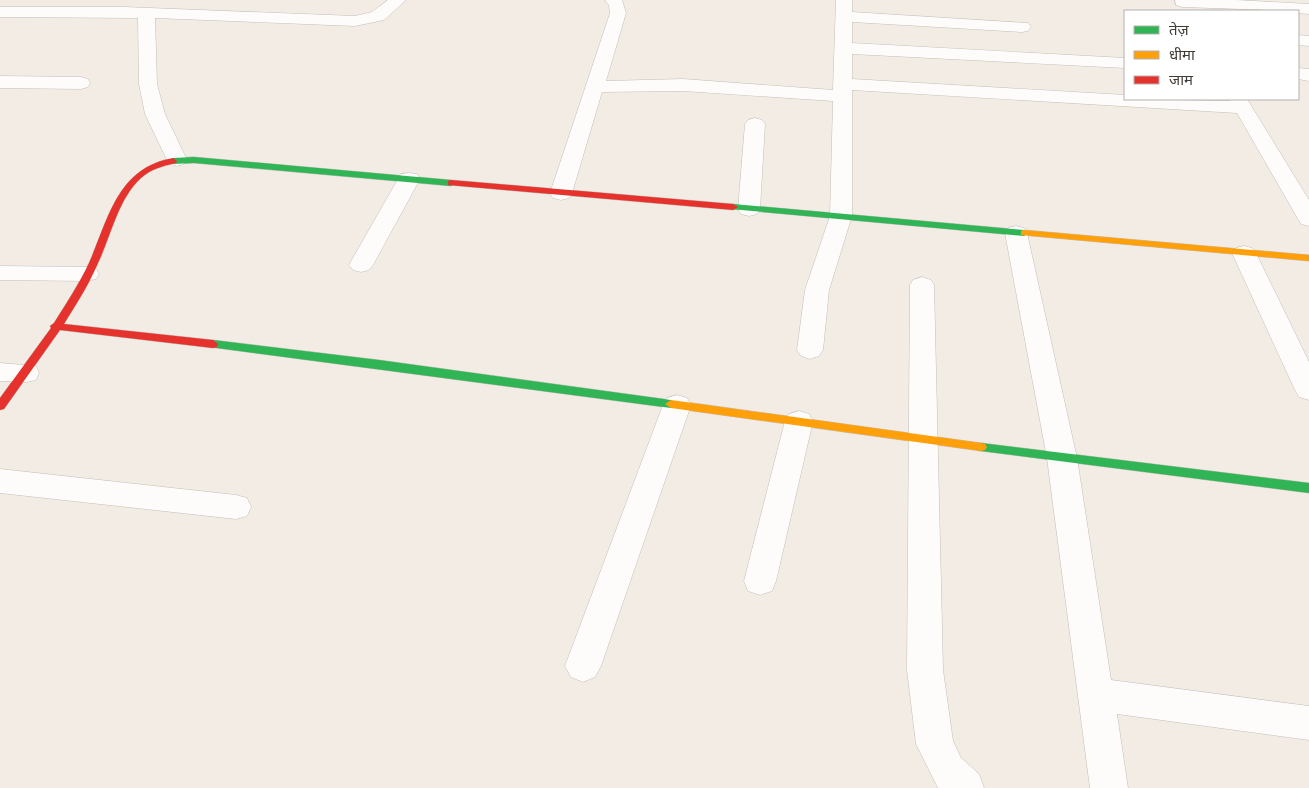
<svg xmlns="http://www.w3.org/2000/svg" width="1309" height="788" font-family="'Space Grotesk','Noto Sans Devanagari',sans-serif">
<rect width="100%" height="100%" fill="#f3ece4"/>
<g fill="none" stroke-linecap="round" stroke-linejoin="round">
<defs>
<path id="street" d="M388,0h18l-22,20 -29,6 -200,-8 2,66 8,30 22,46 -3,4 -7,2 -7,-2 -3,-4 -22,-46 -6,-30 -1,-66 -138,-1v-10h124l231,9 17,-4z
M605,0h17l4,13 -20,68 77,-2 150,11 3,-90h16v12l176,11 3,4 -3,4 -6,1 -170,-10v21l273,15v10l-273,-14v25l273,16v4l105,2 -1,-2h18l62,101v26l-8,-2 -3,-5 -61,-106 -385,-23v126l-23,74 -6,60 -4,6 -9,3 -9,-3 -4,-6 8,-60 25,-74 3,-115 -150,-10 -81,1 -30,101 -3,5 -8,2 -8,-2 -3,-5 60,-180 -1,-8z
M1175,0h61l73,4v10l-11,-1v-2l-116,-4 -6,-2z
M1298,35l11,1v10l-11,-1z
M1298,68l11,1v12l-11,-2z
M0,76l81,1 7,2 2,4 -2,4 -7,2 -81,-1z
M755,118l7,2 3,4 -5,85 -3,5 -8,2 -8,-2 -3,-5 7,-85 3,-4z
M409,173l8,1 3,5 -47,86 -4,5 -8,2 -8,-2 -4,-5 49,-86 3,-5z
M1016,226l8,2 3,5 50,225 34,222 198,26v34l-192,-26 11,74h-38l-43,-330 -42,-225 3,-5z
M1244,246l8,2 4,5 53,109v38l-10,-3 -4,-7 -63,-137 4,-5z
M0,266l87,1 9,2 3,5 -3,5 -9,2 -87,-1z
M922,277l9,3 3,5 9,385 10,71 8,17 18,16 5,14h-46l-22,-44 -9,-74 3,-385 3,-5z
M0,363l36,3 3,7 -3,7 -10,2 -26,-1z
M677,395l10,3 4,7 -90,261 -6,11 -12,5 -12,-5 -6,-11 98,-261 4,-7z
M799,411l10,3 4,7 -37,160 -4,10 -12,4 -12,-4 -4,-10 41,-160 4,-7z
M0,469l236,26 11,3 4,9 -4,9 -11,3 -236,-26z"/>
<path id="fast" d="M194,157l257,23 4,3 -4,3 -257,-23 -21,1 -4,-3 4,-3z
M733,204l291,26 5,3 -5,3 -294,-27v-4z
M213,340l166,20 292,40 6,4 -6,4 -462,-61 -1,-3z
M981,443l328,40v10l-328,-42 -4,-1 -2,-3 2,-3z"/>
<path id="slow" d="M1024,230l285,25v6l-288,-26v-4z
M671,400l310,43 4,1 2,3 -2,3 -4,1 -310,-43 -6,-4z"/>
<path id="jam" d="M173,158l4,3 -1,2c-13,3 -25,6 -35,15 -23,21 -30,58 -43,85 -9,22 -22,41 -34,61l149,16 5,4 -1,3 -4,1 -153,-18 -56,79 -4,1v-12l51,-70 -1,-2 4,-3c12,-19 25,-39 35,-60 20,-45 28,-95 84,-105z
M451,180l282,24 5,3 -5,3 -285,-25v-4z"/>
</defs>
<use href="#street" stroke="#c3beb7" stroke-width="1"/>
<use href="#fast" stroke="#c3beb7" stroke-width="1"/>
<use href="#slow" stroke="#c3beb7" stroke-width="1"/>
<use href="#jam" stroke="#c3beb7" stroke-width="1"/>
<use href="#street" fill="#fdfcfb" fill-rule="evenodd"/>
<use href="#fast" fill="#30b455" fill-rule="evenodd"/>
<use href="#slow" fill="#ff9f0a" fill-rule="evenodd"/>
<use href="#jam" fill="#e5322d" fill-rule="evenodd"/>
</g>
<rect x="1124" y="10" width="175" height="90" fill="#ffffff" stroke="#b3b1af"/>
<rect x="1134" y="26" width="25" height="8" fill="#30b455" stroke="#b3b1af"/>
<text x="1169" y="35" font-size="15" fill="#413b36">तेज़</text>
<rect x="1134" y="51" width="25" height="8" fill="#ff9f0a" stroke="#b3b1af"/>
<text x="1169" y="60" font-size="15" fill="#413b36">धीमा</text>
<rect x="1134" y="76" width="25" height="8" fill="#e5322d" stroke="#b3b1af"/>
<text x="1169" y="85" font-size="15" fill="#413b36">जाम</text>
</svg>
